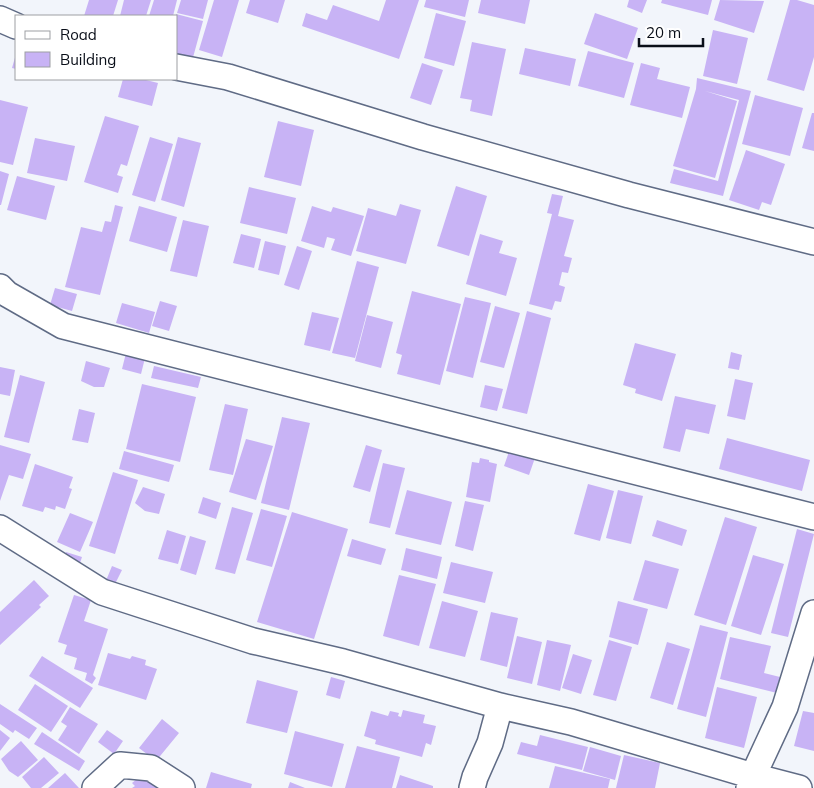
<svg xmlns="http://www.w3.org/2000/svg" width="814" height="788" font-family="Mulish,sans-serif">
<rect width="100%" height="100%" fill="#f2f5fb"/>
<path fill="#c8b3f5" d="M89,0h29l-5,16h-29z
M124,0h27l-5,16h-26z
M154,0h23l-4,16h-24z
M181,0h27l-5,19 -26,-6z
M214,0h25l-17,57 -23,-7z
M250,0h35l-7,23 -32,-10z
M386,0h33l-20,59 -97,-33 4,-13 21,7 6,-15 46,16z
M426,0h43l-4,17 -41,-10z
M481,0h49l-5,24 -47,-11z
M629,0h18l-5,13 -15,-6z
M662,0h50l-4,15 -47,-12z
M720,0l44,1 -10,32 -40,-13z
M790,0h7l17,5v52l-10,34 -37,-11z
M436,13l30,8 -12,45 -30,-8z
M595,13l43,15 -11,31 -43,-15z
M176,14l27,7 -11,40 -16,-4z
M713,30l35,8 -11,46 -34,-8z
M472,42l34,7 -14,67 -22,-5 2,-11 -12,-2z
M525,48l51,11 -6,27 -51,-12z
M588,51l46,12 -10,35 -46,-12z
M16,54v15l-4,-1z
M422,63l21,7 -12,35 -21,-7z
M641,63l19,5 -3,11 33,8 -8,31 -52,-13z
M697,78l54,13 -28,105 -53,-13 4,-14 44,12 21,-81 -34,-9 32,10 -22,77 -42,-12 23,-77z
M123,79h19l16,4 -6,23 -34,-9z
M755,95l48,13 -13,48 -48,-12z
M0,100l28,7 -15,58 -13,-3z
M812,113h2v38l-12,-3z
M105,116l34,10 -12,40 -6,-2 -4,11 6,2 -5,16 -34,-11z
M278,121l36,9 -13,56 -37,-9z
M150,137l23,7 -18,58 -23,-7z
M178,137l23,6 -17,64 -23,-7z
M35,138l40,8 -8,35 -40,-8z
M746,150l39,14 -14,41 -9,-3 -3,8 -30,-10z
M0,171l9,3 -8,31h-1z
M17,176l38,10 -9,34 -39,-10z
M456,186l31,10 -18,60 -32,-10z
M249,187l47,11 -9,36 -47,-11z
M552,194l11,2 -5,20 16,4 -10,36 8,2 -4,15 -6,-1 -3,13 6,2 -4,15 -6,-1 -3,9 -23,-6 23,-90 -5,-1z
M400,204l21,6 -15,54 -50,-13 12,-43 28,8z
M115,205l8,2 -23,88 -35,-8 16,-60 21,5 3,-11 6,1z
M139,206l38,11 -10,35 -38,-11z
M312,206l19,6 2,-5 31,9 -13,40 -20,-6 4,-11 -8,-2 -3,11 -23,-7z
M183,220l26,6 -12,51 -27,-6z
M241,234l20,5 -7,29 -21,-5z
M480,234l23,7 -4,12 18,5 -11,38 -40,-12z
M265,241l21,5 -7,29 -21,-5z
M297,246l15,5 -13,39 -15,-5z
M357,261l22,6 -24,91 -23,-5z
M55,288l22,6 -5,17 -22,-6z
M412,291l49,13 -21,81 -43,-11 5,-19 -6,-2z
M465,297l26,6 -18,75 -27,-7z
M160,301l17,5 -8,25 -17,-5z
M122,303l33,9 -6,21 -33,-10z
M495,306l25,7 -16,55 -24,-6z
M527,311l24,7 -24,96 -25,-6z
M312,312l27,6 -9,33 -26,-6z
M367,315l26,7 -12,46 -26,-7z
M635,343l41,11 -14,47 -27,-8 1,-4 -13,-4z
M127,349l19,5 -5,20 -19,-5z
M731,352l11,3 -3,15 -11,-2z
M86,361l24,7 -6,19h-10l-13,-6z
M154,366l47,11 -3,11 -47,-10z
M0,367l15,3 -5,26 -10,-2z
M20,375l25,7 -16,61 -25,-6z
M735,379l18,4 -8,37 -18,-4z
M142,384l54,13 -16,65 -54,-13z
M485,385l18,4 -6,22 -17,-4z
M675,396l41,9 -7,29 -23,-5 -6,23 -17,-4z
M225,404l23,5 -15,66 -24,-5z
M79,409l16,4 -7,30 -16,-3z
M282,417l28,6 -21,87 -28,-7z
M727,438l83,22 -8,31 -83,-22z
M246,439l27,7 -17,54 -27,-8z
M0,445l31,9 -8,25 -14,-4 -9,26z
M366,445l16,5 -12,42 -17,-5z
M511,446l25,9 -7,20 -25,-9z
M124,451l50,14 -5,17 -50,-13z
M480,458l9,2v2l8,2 -7,38 -24,-5 6,-35 7,1z
M383,463l22,5 -15,60 -21,-5z
M35,464l38,13 -4,11 3,1 -7,20 -9,-3 -1,4 -10,-3 -2,5 -21,-6z
M113,472l25,8 -23,74 -26,-8z
M588,484l26,7 -14,50 -26,-7z
M143,487l22,7 -6,20 -14,-3 -10,-8z
M407,490l45,12 -11,43 -46,-11z
M618,490l25,6 -12,48 -25,-6z
M203,497l18,6 -5,16 -18,-6z
M465,501l19,4 -11,46 -18,-5z
M232,507l21,6 -18,61 -20,-5z
M261,509l26,7 -15,51 -26,-7z
M292,512l56,17 -34,110 -57,-17z
M70,513l23,9 -13,30 -23,-10z
M725,517l32,10 -31,98 -32,-10z
M657,520l30,10 -5,16 -30,-10z
M797,529l17,5 -26,103 -17,-4z
M167,530l19,6 -8,28 -20,-5z
M190,536l16,5 -10,34 -16,-5z
M352,539l34,10 -5,16 -34,-9z
M406,548l36,9 -5,22 -36,-9z
M66,552l16,5 -5,15 -16,-6z
M753,555l31,9 -23,71 -30,-9z
M645,560l34,9 -12,40 -34,-9z
M451,562l42,10 -8,31 -42,-10z
M112,566l10,4 -8,16 -9,-3z
M399,575l37,9 -17,62 -36,-10z
M34,580l15,16 -10,9 2,2 -41,38v-33z
M74,595l17,5 -7,21 24,8 -15,46 3,3 -4,6 -7,-4 2,-7 -13,-4 3,-11 -13,-4 3,-9 -9,-3z
M442,601l36,10 -13,46 -36,-9z
M618,601l30,8 -10,36 -29,-8z
M491,612l27,6 -11,49 -27,-7z
M700,625l28,7 -22,85 -29,-8z
M517,636l25,6 -10,42 -25,-6z
M730,637l41,9 -7,27 16,4 -3,16 -57,-14z
M547,640l24,5 -11,46 -23,-6z
M609,640l23,7 -16,54 -23,-6z
M667,642l23,7 -17,56 -23,-7z
M108,653l22,6 2,-3 14,4 -1,5 12,4 -11,31 -48,-15z
M573,654l19,6 -11,34 -19,-6z
M42,656l51,32 -13,20 -51,-32z
M331,677l14,4 -5,18 -14,-4z
M257,680l41,11 -11,42 -41,-10z
M35,684l33,22 -17,26 -33,-22z
M717,687l40,10 -13,51 -39,-10z
M0,704l37,24 -8,11 -14,-9 -2,3 -13,-9z
M70,707l28,17 -19,30 -21,-14 9,-14 -6,-4z
M403,710l22,5 -2,8 13,3 -5,19 -5,-2 -4,14 -47,-13 1,-4 -12,-4 7,-25 17,5 2,-5 9,2 -1,3 3,1z
M803,711l11,2v38l-20,-5z
M162,719l17,14 -23,28 -17,-13z
M0,730l10,8 -10,13z
M107,730l16,11 -9,13 -16,-12z
M295,731l49,13 -12,43 -48,-13z
M42,732l43,29 -6,10 -45,-27z
M540,735l48,12 -6,23 -65,-16 4,-12 16,4z
M21,741l17,19 -20,17 -9,-6 -8,-12z
M357,746l43,11 -8,31h-47z
M590,747l31,9 -6,24 -32,-9z
M624,755l36,8 -5,25h-39z
M44,757l15,16 -18,15h-10l-9,-11z
M555,766l55,13 -2,9h-59z
M211,772l41,12 -1,4h-45z
M65,773l14,15h-31z
M142,775l23,13h-33l3,-2 -3,-3z
M400,775l33,11v2h-37z
M290,782l15,6h-17z"/>
<g fill="none" stroke-linecap="round" stroke-linejoin="round">
<defs>
<path id="street" d="M0,19l16,7
M176,67l52,10 195,60 206,58 185,47
M0,287l7,7 56,32 751,191
M0,528l102,64 151,49 90,21 157,44
M95,788l25,-23 31,3 31,20
M472,788l3,-11 15,-34 10,-37 71,16 182,54 46,12
M749,788l4,-12 32,-69 29,-94"/>
</defs>
<use href="#street" stroke="#5f6b85" stroke-width="28"/>
<use href="#street" stroke="#fff" stroke-width="25"/>
</g>
<rect x="15" y="15" width="162" height="65" fill="#ffffff" stroke="#9d9fa3"/>
<rect x="25" y="31" width="25" height="8" fill="#ffffff" stroke="#9d9fa3"/>
<text x="60" y="40" font-size="15" fill="#090e18">Road</text>
<rect x="25" y="52" width="25" height="15" fill="#c8b3f5" stroke="#9d9fa3"/>
<text x="60" y="65" font-size="15" fill="#090e18">Building</text>
<path d="M639 38v8h64v-8" fill="none" stroke="#090e18" stroke-width="2.5"/>
<text x="646" y="38" font-size="15" fill="#090e18" stroke="#ffffff" stroke-width="4" paint-order="stroke">20 m</text>
</svg>
